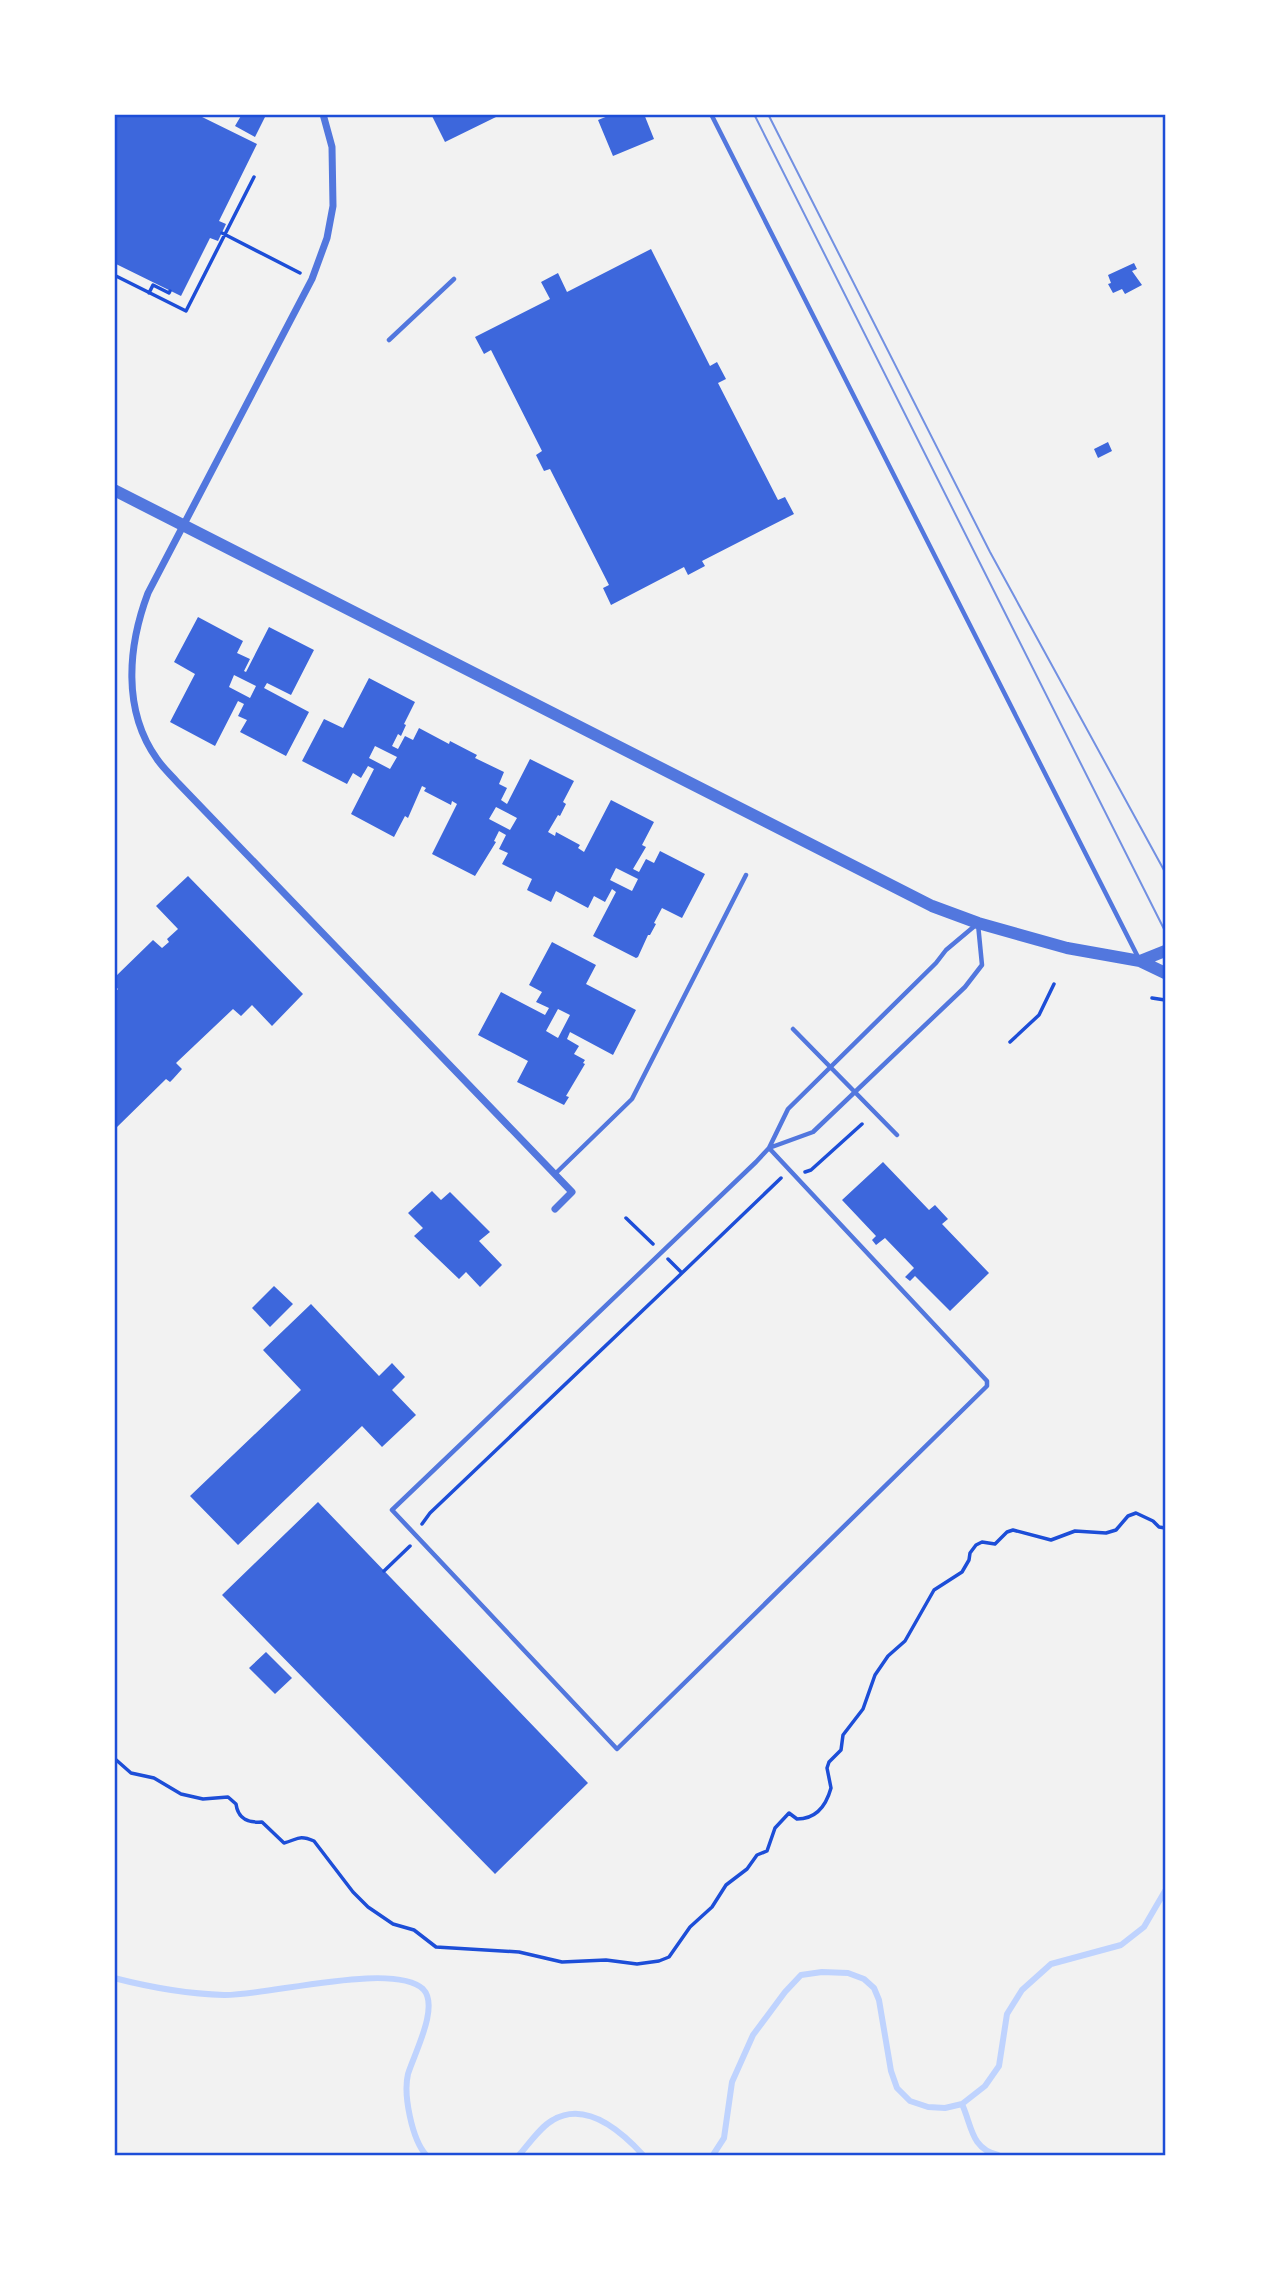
<svg xmlns="http://www.w3.org/2000/svg" width="1279" height="2269" font-family="'Source Sans 3',sans-serif">
<rect width="100%" height="100%" fill="#f2f2f2"/>
<g fill="none" stroke-linecap="round" stroke-linejoin="round">
<path stroke="#bfd3fe" stroke-width="6" d="M114,1978c35,9 74,16 110,17 42,1 169,-34 199,-6 17,17 -9,65 -15,85 -5,21 4,65 18,81
M962,2104c10,22 9,45 36,51
M519,2155c10,-11 21,-28 34,-35 34,-20 69,12 90,35
M713,2155l11,-17 8,-56 21,-47 32,-43 16,-17 21,-3 26,1 16,6 10,9 5,12 12,71 6,17 13,13 18,6 17,1 17,-4 23,-18 14,-20 8,-52 15,-24 29,-26 70,-19 23,-18 21,-36"/>
</g>
<path fill="#3d67dc" fill-rule="evenodd" d="M114,114h82l61,30 -38,77 7,3 -8,17 -8,-3 -29,58 -67,-33z
M242,114l24,1 -11,22 -20,-11z
M431,114h63l2,3 -51,25z
M613,114h31l10,25 -41,17 -15,-36z
M651,249l59,117 7,-4 9,17 -8,4 60,117 7,-3 9,17 -92,47 3,5 -17,9 -4,-8 -73,38 -8,-17 6,-3 -59,-116 -6,2 -8,-16 6,-4 -51,-101 -7,4 -9,-17 75,-38 -9,-17 17,-9 9,19z
M1134,263l3,6 -5,2 10,14 -17,9 -3,-5 -9,4 -5,-9 3,-1 -3,-8z
M1108,442l4,9 -14,7 -4,-9z
M198,617l45,24 -6,12 13,6 -6,12 2,1 23,-45 45,23 -23,45 -24,-12 -3,5 45,24 -23,44 -46,-24 7,-12 -9,-4 6,-12 -6,-3 -23,45 -45,-24 25,-48 -21,-12zM234,675l22,11 -6,12 -21,-11z
M369,678l46,24 -11,22 2,1 -5,11 -3,-2 -6,12 6,3 7,-13 8,4 6,-12 30,16 1,-3 27,14 -2,3 29,14 -5,12 8,4 -6,12 6,4 23,-45 44,22 -11,21 3,2 -6,12 -2,-1 -10,17 7,4 1,-4 24,13 -2,3 6,4 27,-52 43,22 -12,23 4,2 -13,22 6,3 7,-13 8,4 6,-12 45,23 -23,44 -20,-10 -8,15 2,1 -6,11h-2l-10,22 -2,1 -43,-22 23,-44 -4,-3 -7,13 -11,-6 -6,12 -32,-17 -5,11 -24,-12 5,-11 -30,-15 6,-11 -9,-4 7,-14 -7,-4 -5,10 2,1 -21,34 -43,-22 25,-50 -5,-3 -1,4 -27,-14 2,-3 -4,-2 -14,32 -3,-2 -11,21 -43,-23 23,-45 -6,-3 -7,12 -8,-5 -6,11 -45,-23 22,-42 19,9zM375,746l22,11 -7,12 -21,-11zM496,807l21,11 -7,12 -21,-11zM616,868l22,11 -6,12 -22,-11z
M188,876l115,118 -31,32 -20,-21 -11,11 -8,-7 -57,54 6,6 -9,10 -3,3 -4,-3 -52,51v-136l4,-5 -4,-4v-7l39,-38 9,8 7,-6 -2,-3 11,-10 -22,-23z
M552,942l44,23 -10,19 50,26 -23,45 -43,-23 -3,7 12,7 -5,8 11,6 -2,3 2,1 -19,32 3,1 -5,8 -47,-23 11,-21 -50,-26 23,-43 44,23 4,-7 -13,-6 6,-10 -13,-7zM558,1009l12,6 -12,23 -12,-7z
M883,1162l46,48 6,-5 13,14 -6,5 47,49 -39,38 -35,-35 -5,5 -5,-4 9,-9 -29,-30 -9,7 -4,-5 4,-4 -34,-36z
M432,1191l9,9 9,-8 40,40 -11,9 23,24 -22,22 -14,-15 -7,7 -45,-43 9,-8 -15,-15z
M274,1286l19,18 -23,23 -18,-19z
M311,1304l68,72 13,-13 13,14 -13,13 24,25 -34,32 -20,-21 -124,119 -48,-49 111,-106 -38,-40z
M318,1502l270,281 -93,91 -273,-279z
M266,1652l26,26 -17,16 -26,-26z"/>
<g fill="none" stroke-linecap="round" stroke-linejoin="round">
<path stroke="#1d4ed8" stroke-width="3.5" d="M222,233l78,40
M114,275l72,36 68,-134
M149,293l4,-8 16,8 1,-2
M1152,998l13,2
M1010,1042l29,-27 15,-31
M805,1172l6,-2 51,-46
M626,1218l27,26
M668,1259l14,14 99,-95
M422,1524l8,-11 252,-240
M384,1571l26,-25
M114,1758l17,15 23,5 27,16 22,5 25,-2 8,7c2,15 12,19 26,18l22,21c13,-3 14,-9 30,-2l39,51 15,15 25,17 21,6 22,17 83,5 43,10 44,-2 31,4 22,-3 10,-4 21,-30 22,-20 14,-22 21,-16 10,-14 10,-4 8,-23 14,-15 8,6c19,0 29,-13 34,-31l-4,-20 2,-6 12,-12 2,-15 20,-26 12,-34 13,-19 17,-15 29,-51 28,-18 7,-12 1,-7 6,-8 6,-3 13,2 12,-12 6,-2 38,10 24,-9 31,2 10,-3 12,-14 8,-3 17,8 6,6 6,1"/>
<path stroke="#5277de" stroke-width="4.5" d="M711,114l427,843
M389,340l65,-61
M793,1029l104,106
M769,1148l218,233v5l-370,363 -225,-239 364,-348 13,-14 19,-39 148,-146 10,-13 31,-26
M769,1148l44,-16 152,-145 17,-22 -4,-41
M555,1174l77,-75 114,-224"/>
<path stroke="#5277de" stroke-width="7" d="M323,114l9,33 1,59 -6,32 -15,41 -164,314c-20,53 -26,117 9,166 6,9 14,16 21,24l394,409 -17,17"/>
<path stroke="#5277de" stroke-width="12" d="M114,490l818,416 46,17 89,25 73,13 25,12
M1140,961l25,-10"/>
<path stroke="#7290e2" stroke-width="2" d="M754,114l411,817
M768,114l222,438 175,320"/>
</g>
<rect width="1279" height="2269" fill="none" stroke="#ffffff" stroke-width="231"/>
<rect x="116" y="116" width="1048" height="2038" fill="none" stroke="#1d4ed8" stroke-width="2.5"/>
</svg>
